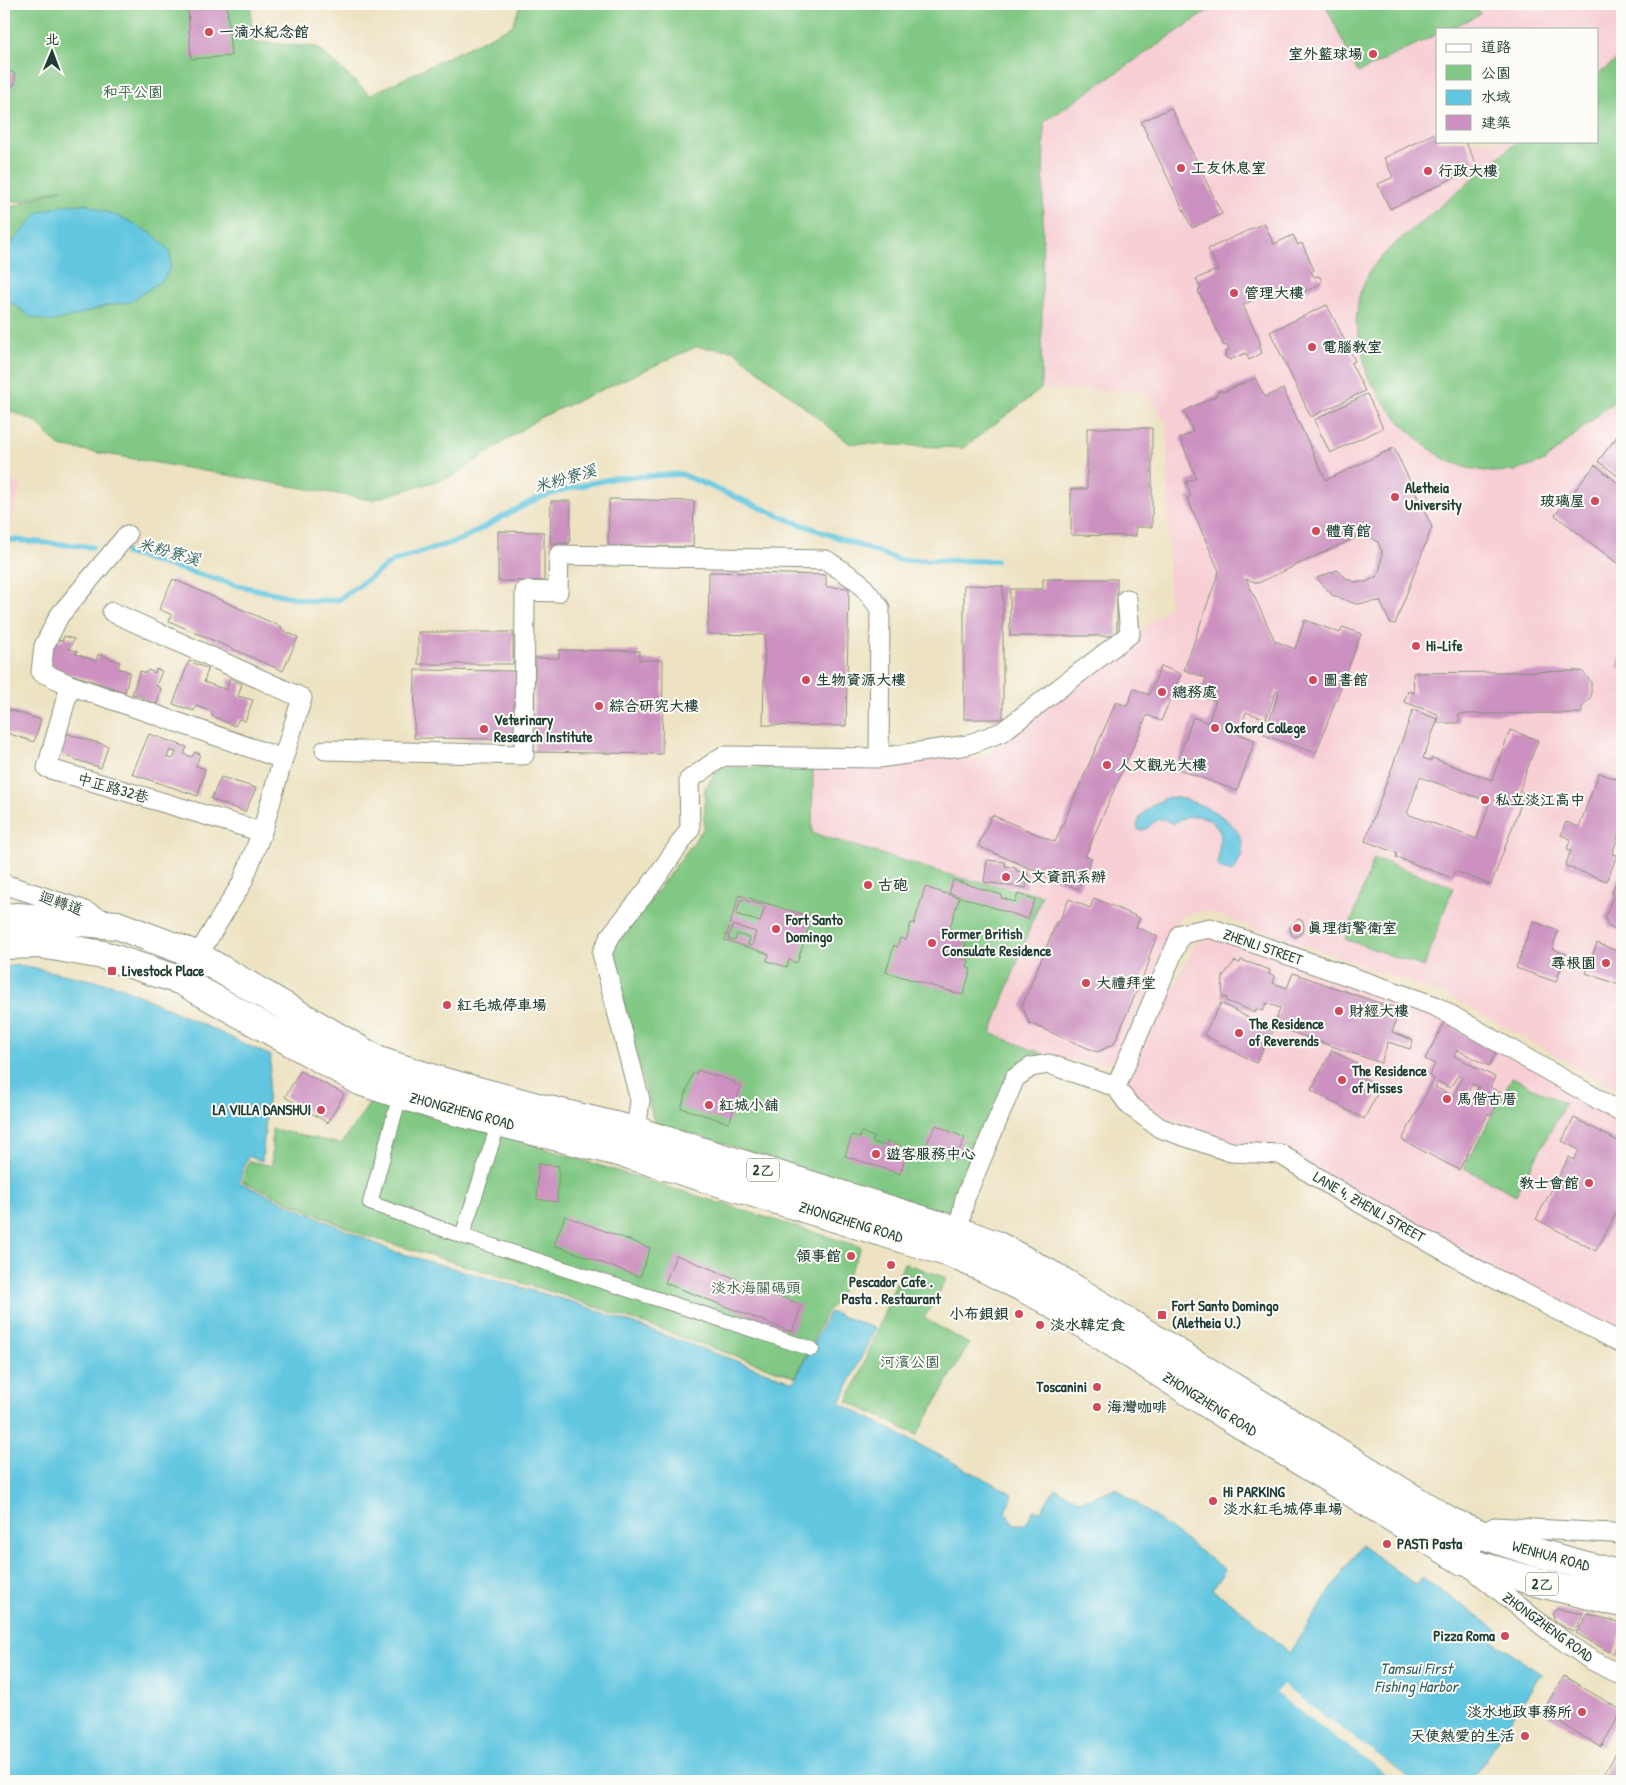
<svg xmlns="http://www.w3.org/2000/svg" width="1626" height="1785" font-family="'Patrick Hand','LXGW WenKai TC',sans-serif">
<rect width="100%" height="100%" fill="#fdfcf7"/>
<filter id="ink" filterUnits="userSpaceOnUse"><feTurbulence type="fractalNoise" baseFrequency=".02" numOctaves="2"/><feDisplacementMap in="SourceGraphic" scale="10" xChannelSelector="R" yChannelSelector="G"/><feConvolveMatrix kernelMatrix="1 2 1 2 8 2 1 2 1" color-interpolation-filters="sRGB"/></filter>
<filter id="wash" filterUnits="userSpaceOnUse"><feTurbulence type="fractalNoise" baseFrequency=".0096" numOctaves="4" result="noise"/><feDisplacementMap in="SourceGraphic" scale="20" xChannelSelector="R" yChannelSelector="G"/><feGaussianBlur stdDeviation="1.12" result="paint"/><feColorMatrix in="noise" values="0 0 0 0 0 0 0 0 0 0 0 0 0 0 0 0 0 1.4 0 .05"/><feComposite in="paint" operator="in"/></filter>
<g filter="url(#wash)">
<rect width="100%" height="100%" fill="#ede2c2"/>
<path fill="#f7cfd4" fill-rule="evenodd" d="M1218,4h404v1089l-171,-96 -244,-86 -26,4 -60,142 -21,8 -55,-10 -54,-22 51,-138 -82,-17 -148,-45 1,-64 169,-12 187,-150 -2,-185 -24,-31 -102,-2 3,-267zM1437,29h160v112h-160z
M4,476l17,9 -10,41 -7,-1z
M1216,936l216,74 190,106v213l-2,5 -96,-46 -178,-100 -118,-44 -66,-29 -38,-29 72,-144z"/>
<path fill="#80c883" stroke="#50825c" d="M4,4h247l1,38 65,5 53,48 142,-69 9,-22h697l-174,118 -3,267 -78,59 -114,-5 -116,-93 -37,-3 -157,71 -86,58 -81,24 -313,-54 -23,-24 -32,-14v-198l59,-22 -41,13h-18z
M1325,4h150l5,10 -31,15h-12v5l-79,39z
M1622,56v339l-79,67 -27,9 -25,1 -23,-4 -22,-8 -23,-16 -20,-19 -20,-24 -16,-26 -11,-53 3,-26 11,-26 19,-21 129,-108h79v-66z
M720,767l93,2 -1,64 148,45 82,17 -51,138 54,22 -29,16 -66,140 -4,2 -292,-91 -43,-170 93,-124 1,-40z
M1374,858l79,29 -29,80 -79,-28z
M1512,1077l53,27 -49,91 -52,-27z
M372,1100l123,33 366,114 -25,55 -10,10 -30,65 -237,-83 -196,-59 -121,-54 7,-20 23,5v-37l69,15z
M904,1263l43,15 -23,40 45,26 -52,91 -70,-34 12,-25z"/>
<path fill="#62c6e0" stroke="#40828a" d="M86,204l41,16 27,15 16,16v16l-6,12 -34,23 -22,3 -30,10 -28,7 -21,-6 -14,-11 -11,-5v-44l4,-9 31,-35 24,-7z
M1169,797c26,1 83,26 72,59 -3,6 -4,12 -9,16l-11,-3 -3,-4 2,-33c-9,-19 -31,-20 -47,-8 -4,-1 -7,-5 -12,-5 -9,1 -13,13 -22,11l-2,-4c4,-16 17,-23 32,-29z
M20,965l99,21 152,70 -9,105 -14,-5 -9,26 153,69 184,52 218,79 35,-70 46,16 -35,75 173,91 -8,18 9,12h12l7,-14 8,1 14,-23 26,13 35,-13 109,82 -13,19 34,25 43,39 72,-108 55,40 5,-8 78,54 -6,10 48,33 -70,107h-57l-132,-95 -6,7 119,88h-1391v-814z"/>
<path fill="#ede2c2" d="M1282,1685l132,96h-4l-128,-92 -3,4 118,88h-2l-120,-88z"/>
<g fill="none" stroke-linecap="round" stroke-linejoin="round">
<path stroke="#62c6e0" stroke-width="5.5" d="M4,539l88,8
M126,553l110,32 74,16 28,-1 55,-39 67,-21 76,-41 30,-10 49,-11 66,-4 111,47 107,39 97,1"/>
</g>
<g id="blocks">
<path fill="#cc91c0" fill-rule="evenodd" d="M227,6l4,50 -40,3 -3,-50z
M7,70l8,4v10l-8,5 -3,-2v-15z
M1171,108l51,106 -30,14 -51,-106z
M1437,132v9h28l12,25 -87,43 -12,-25 15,-7 -9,-19z
M1264,223l10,21 19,-9 5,10 4,-2 12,27 -3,2 3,5 5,-1 3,5 -3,4 -13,6 -2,-4 -15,7 -5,-9 -41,20 18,39 -2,1 3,8 -13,7 -3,-7 -17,7 -4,-4 1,-4 3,-2 -2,-5 -3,1 -26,-56 3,-1 -5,-10 22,-10 -10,-20z
M1327,305l28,56 -4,2 14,28 -54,26 -41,-85z
M1255,378l10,19 18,-8 43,91 68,-32 38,79 -37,97 -5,-1 -10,-22 -24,3 -24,-9 -15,-17 20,-8 10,9 9,3h10l10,-5 4,-7 2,-18 -4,-10 -9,-6h-10l-101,47 -12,-4 29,62 20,8 10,-29 35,13 3,-6 18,7 -45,119 -52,-18 15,-43 -3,-1 -10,28 -20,-7 -7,22 16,6 -18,51 -62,-23 18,-51 15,6 8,-22 -16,-6 6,-17 -22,-8 35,-99 -32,-73 4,-2 -5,-14 10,-4 -16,-40 13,-6 -9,-21 32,-15 3,-5h7z
M1367,394l16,34 -53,25 -16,-33z
M1087,428h65v99h-17l1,9 -65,-1v-46h16z
M1622,430v49l-24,-18z
M1595,465l27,21v81l-67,-52z
M609,499l85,2 -1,46 -85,-1z
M551,501h20l-1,42h-20z
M498,531l46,1v49h-46z
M709,572l117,3v12l23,1 -3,138 -83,-1 2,-90 -57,-1z
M173,579l109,48 -1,3 17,7 -15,34 -114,-50 3,-6 -13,-6z
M1043,579h74v57h-107v-47h33z
M964,585l39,1v133h-39z
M418,632h95v32h-95z
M64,636l10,3 -5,10 8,2 -1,3 20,7 2,-7 22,8 -2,6 12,4 -5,20 -81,-27 8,-27 10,3z
M559,650l80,1v9h24l-1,94 -128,-2 1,-94h24z
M1622,651v17l-5,-1z
M189,661l19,8 -4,13 23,8 2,-12 13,6 -4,12 15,4 -8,21 -6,-2 -4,7 -23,-10v-4l-16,-6 -2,5 -21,-7z
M1161,666l20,8 -20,47 -14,-6 -62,141 7,2 -14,31 -100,-43 14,-31 63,27 61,-140 11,4 7,-17 15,6z
M156,669l6,2 -6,15 5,2 -4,16 -14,-4 1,-3 -12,-3 8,-23 6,2 2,-3 7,3z
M415,670l101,1v68l-102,-1z
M1582,671l9,11v15l-9,10v6l-123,1v9h-21v-9l-34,-12 4,-11 6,2 -1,-20z
M4,708l37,12 -7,22 -30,-10z
M1413,710l25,9 -15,39 8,3 1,-3 60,22 18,-50 28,10 -19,51 6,2 -34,92 -36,-14 -3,7 -56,-21 1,-4 -32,-12zM1420,777l70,25 -13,37 -70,-25z
M65,733l43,13 -7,22 -45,-15z
M149,734l38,13 -3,7 8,3 3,-5 5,2 -4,12 9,3 -7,27 -66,-22zM170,750l6,2 -3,7 -6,-2z
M1599,773l23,8v45l-10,28 5,1 -10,26 -42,-15 6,-15 -4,-2 4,-10 -10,-4 5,-13 13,5z
M221,777l35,11 -11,24 -34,-13z
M987,860l18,2v4l11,2v3l12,1 -2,16 -42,-6z
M1622,865v64l-4,1 -9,-3 -4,-9 9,-24 -2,-1z
M953,880l49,15 -1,3 14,4 3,-8 17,5 -7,20 -79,-26z
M925,887l34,11 -11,36 19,6 -6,18 8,2 -2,7 4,2 -8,26 -77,-23 8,-27 3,2 3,-9 6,2 5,-17 3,1z
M739,895l73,22 -15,46 -8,-3 -2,7 -20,-6 2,-7 -44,-14zM741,899l24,7 -5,16 -24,-8zM733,925l23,7 -4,14 -4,-1 2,-7 -13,-4 -2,7 -7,-2z
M1094,898l46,20 -4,9 21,9 -9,23 2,1 -36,84 -17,8 -68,-29 -7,-17 35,-85 2,1 10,-23 21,9z
M1298,919l5,2 1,6 -2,6 -6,4 -4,-2 -2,-6 3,-6z
M1533,921l25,10 -6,18 14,5 -10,28 -40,-14z
M1597,943l25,10v33l-36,-13z
M1241,960l29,10 -1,4 6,2 -2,7 14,5 6,-15 106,37 -7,22 21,8 -3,9 -22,-7 -7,21 -107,-37 6,-18 -14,-5 -3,8 -7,-2 -1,3 -29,-11 1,-3 -5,-1 1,-21 12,-15 5,2z
M1221,1003l52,28 -17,32 -52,-28z
M1444,1023l53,28 -8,15 -32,-16 -3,6 41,21 -5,10 13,7 -12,22 -3,-2 -29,56 -57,-30 32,-61 -5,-3 6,-12 -10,-5zM1458,1075l4,3 -9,18 -18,-9 3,-5 12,6zM1472,1084l7,3 -2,3 4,3 -4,9 -11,-6z
M1332,1050l27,15 -4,8 26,14 -17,32 -53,-29z
M697,1070l38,12 -1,2 7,2 -12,37 -48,-15 12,-35 3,1z
M300,1071l44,23 -16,29 -43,-26z
M1574,1118l48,25v59l-26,49 -60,-32 33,-62 5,3 5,-10 -17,-9z
M936,1125l29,13 -10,21 -29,-14z
M861,1132l13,5 -2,5 14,4 1,-5 13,5 -1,4 8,3 -7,21 -55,-18 7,-21 8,3z
M538,1164l21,2 -2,36 -20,-3z
M565,1216l85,32 -10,29 -86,-32z
M676,1255l126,50 -10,27 -127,-49z
M1557,1609l27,5 -10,17 -11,-4 -8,-6 -3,-7z
M1588,1614l34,9v10l-9,21 -37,-21z
M1622,1643v16l-5,-3z
M1564,1676l58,35 -21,36 -59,-35z
M1622,1743v38h-11l-8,-5z"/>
</g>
</g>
<g filter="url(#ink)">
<use href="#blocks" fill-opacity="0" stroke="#86907b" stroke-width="1"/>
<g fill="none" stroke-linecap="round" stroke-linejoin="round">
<defs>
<path id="pedestrian" d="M397,1106l-27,97 92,33
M499,1122l-37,114 350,113"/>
<path id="minor" d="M127,535l-68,81 -15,30 -3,26 29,13 213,74 -21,73 -20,51 -60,98
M112,612l190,86 -19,61
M70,685l-23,83 215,64
M325,750l199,5 1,-164 33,1 1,-37 267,5 33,22 21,26 -1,150 -156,-2 -34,24 1,49 -41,59 -38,47 -9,18 38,147 -4,31
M879,758l88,-13 35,-13 128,-98 -3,-35
M4,884l76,25 20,9
M1116,1087l13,18 31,23 71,24 49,2 59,37 143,81 140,71
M954,1242l4,-11 7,-33 50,-120 16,-11 18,-3 67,23 65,-153 29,-6 225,78 187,107
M1622,1535l-10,-2 -117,-6 -15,8 -17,26 85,69 40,28 34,18"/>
<path id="primary" d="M4,918l14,-1 99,8 79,30 183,106 58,19 100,27 99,24 322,100 38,14 59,32 394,244c56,25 114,39 173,54
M4,945l37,-1 62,11 79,26 180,101 84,27 184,46 320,98 36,16 57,29 176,113 244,150 85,24 74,18"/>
</defs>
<use href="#pedestrian" stroke="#86907b" stroke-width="16"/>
<use href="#minor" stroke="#86907b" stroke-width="21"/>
<use href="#primary" stroke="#86907b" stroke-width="30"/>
<use href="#pedestrian" stroke="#fff" stroke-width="14"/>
<use href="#minor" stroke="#fff" stroke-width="19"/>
<use href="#primary" stroke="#fff" stroke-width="28"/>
</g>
</g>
<g fill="#d1495b" stroke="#fdfcf7" stroke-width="2">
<circle cx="209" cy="32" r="5"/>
<circle cx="1373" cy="54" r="5"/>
<circle cx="1181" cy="168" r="5"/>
<circle cx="1428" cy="171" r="5"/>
<circle cx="1234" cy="293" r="5"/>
<circle cx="1312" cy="347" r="5"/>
<circle cx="1395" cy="497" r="5"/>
<circle cx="1595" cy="501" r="5"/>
<circle cx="1316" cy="531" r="5"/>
<circle cx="1416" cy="646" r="5"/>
<circle cx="806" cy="680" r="5"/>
<circle cx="1313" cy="680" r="5"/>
<circle cx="1162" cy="692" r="5"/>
<circle cx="599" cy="706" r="5"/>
<circle cx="1215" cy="728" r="5"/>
<circle cx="484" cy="729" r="5"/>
<circle cx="1107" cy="765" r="5"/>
<circle cx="1485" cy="800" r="5"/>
<circle cx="1006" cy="877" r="5"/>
<circle cx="868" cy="885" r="5"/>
<circle cx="1297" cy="928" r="5"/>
<circle cx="776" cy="929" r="5"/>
<circle cx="932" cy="943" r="5"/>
<circle cx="1606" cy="963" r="5"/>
<rect x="107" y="966" width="10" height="10" rx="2.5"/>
<circle cx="1086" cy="983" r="5"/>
<circle cx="447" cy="1005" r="5"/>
<circle cx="1339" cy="1011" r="5"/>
<circle cx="1239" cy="1033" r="5"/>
<circle cx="1342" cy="1080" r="5"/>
<circle cx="1447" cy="1099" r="5"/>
<circle cx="709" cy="1105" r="5"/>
<circle cx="321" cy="1110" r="5"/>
<circle cx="876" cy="1154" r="5"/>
<circle cx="1589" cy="1183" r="5"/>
<circle cx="851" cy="1256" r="5"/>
<circle cx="891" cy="1265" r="5"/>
<circle cx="1019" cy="1314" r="5"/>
<rect x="1157" y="1310" width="10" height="10" rx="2.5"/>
<circle cx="1040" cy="1325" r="5"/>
<circle cx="1097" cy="1387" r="5"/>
<circle cx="1097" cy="1407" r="5"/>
<circle cx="1213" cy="1501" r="5"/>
<circle cx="1387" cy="1544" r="5"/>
<circle cx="1505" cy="1636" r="5"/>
<circle cx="1582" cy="1712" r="5"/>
<circle cx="1525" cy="1736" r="5"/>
</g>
<g text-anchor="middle" stroke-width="4" stroke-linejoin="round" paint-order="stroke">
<g fill="#fdfcf7" stroke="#62766e" stroke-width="1">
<rect x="747" y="1158.5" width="32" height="23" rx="4"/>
<rect x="1526" y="1572.5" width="32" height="23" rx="4"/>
</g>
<g font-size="14" font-weight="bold" fill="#1f3d34">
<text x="763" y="1175">2乙</text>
<text x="1542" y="1589">2乙</text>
</g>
<g font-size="15" font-weight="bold" fill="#1f3d34" stroke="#fdfcf7" text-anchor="start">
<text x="219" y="37">一滴水紀念館</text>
<text x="1363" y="59" text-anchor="end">室外籃球場</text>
<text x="1191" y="173">工友休息室</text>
<text x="1438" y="176">行政大樓</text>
<text x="1244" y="298">管理大樓</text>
<text x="1322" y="352">電腦教室</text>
<text x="1405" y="493">Aletheia<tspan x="1405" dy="17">University</tspan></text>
<text x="1585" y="506" text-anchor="end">玻璃屋</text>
<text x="1326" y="536">體育館</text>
<text x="1426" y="651">Hi-Life</text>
<text x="816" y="685">生物資源大樓</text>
<text x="1323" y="685">圖書館</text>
<text x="1172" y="697">總務處</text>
<text x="609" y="711">綜合研究大樓</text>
<text x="494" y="725">Veterinary<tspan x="494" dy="17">Research Institute</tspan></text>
<text x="1225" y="733">Oxford College</text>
<text x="1117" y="770">人文觀光大樓</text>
<text x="1495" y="805">私立淡江高中</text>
<text x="1016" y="882">人文資訊系辦</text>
<text x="878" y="890">古砲</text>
<text x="786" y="925">Fort Santo<tspan x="786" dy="17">Domingo</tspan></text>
<text x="1307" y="933">真理街警衛室</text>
<text x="942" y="939">Former British<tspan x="942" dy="17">Consulate Residence</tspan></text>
<text x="1596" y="968" text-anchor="end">尋根園</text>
<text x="122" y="976">Livestock Place</text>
<text x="1096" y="988">大禮拜堂</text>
<text x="457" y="1010">紅毛城停車場</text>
<text x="1349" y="1016">財經大樓</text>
<text x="1249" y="1029">The Residence<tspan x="1249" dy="17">of Reverends</tspan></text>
<text x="1352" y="1076">The Residence<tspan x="1352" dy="17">of Misses</tspan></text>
<text x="1457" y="1104">馬偕古厝</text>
<text x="719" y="1110">紅城小舖</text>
<text x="311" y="1115" text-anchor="end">LA VILLA DANSHUI</text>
<text x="886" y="1159">遊客服務中心</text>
<text x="1579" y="1188" text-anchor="end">教士會館</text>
<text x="841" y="1261" text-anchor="end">領事館</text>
<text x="891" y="1287" text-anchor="middle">Pescador Cafe .<tspan x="891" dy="17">Pasta . Restaurant</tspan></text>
<text x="1172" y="1311">Fort Santo Domingo<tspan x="1172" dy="17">(Aletheia U.)</tspan></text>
<text x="1009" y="1319" text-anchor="end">小布鋇鋇</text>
<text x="1050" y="1330">淡水韓定食</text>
<text x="1087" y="1392" text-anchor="end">Toscanini</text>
<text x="1107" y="1412">海灣咖啡</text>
<text x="1223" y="1497">Hi PARKING<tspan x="1223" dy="17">淡水紅毛城停車場</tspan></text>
<text x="1397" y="1549">PASTi Pasta</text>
<text x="1495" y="1641" text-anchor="end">Pizza Roma</text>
<text x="1572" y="1717" text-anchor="end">淡水地政事務所</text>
<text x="1515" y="1741" text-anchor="end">天使熱愛的生活</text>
</g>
<g font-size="15" fill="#376048" stroke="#fdfcf7">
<text x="133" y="97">和平公園</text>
<text x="756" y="1293">淡水海關碼頭</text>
<text x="910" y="1367">河濱公園</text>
</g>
<g font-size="15" fill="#1f3d34" stroke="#fdfcf7">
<text transform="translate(113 788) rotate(16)" y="5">中正路32巷</text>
<text transform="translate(61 903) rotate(19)" y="5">迴轉道</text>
<text transform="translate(1263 947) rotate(19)" y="5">ZHENLI STREET</text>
<text transform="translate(462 1111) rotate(15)" y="5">ZHONGZHENG ROAD</text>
<text transform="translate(1369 1207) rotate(30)" y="5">LANE 4, ZHENLI STREET</text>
<text transform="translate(851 1222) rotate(17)" y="5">ZHONGZHENG ROAD</text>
<text transform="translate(1210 1404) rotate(32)" y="5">ZHONGZHENG ROAD</text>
<text transform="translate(1551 1556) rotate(15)" y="5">WENHUA ROAD</text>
<text transform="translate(1548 1627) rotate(36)" y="5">ZHONGZHENG ROAD</text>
</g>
<g font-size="16" font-style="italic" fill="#305f5f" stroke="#fdfcf7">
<text transform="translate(565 478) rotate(-16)" y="6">米粉寮溪</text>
<text transform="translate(169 551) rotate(16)" y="6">米粉寮溪</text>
<text x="1416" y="1674">Tamsui First<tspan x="1416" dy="18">Fishing Harbor</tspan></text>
</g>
</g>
<rect width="1626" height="1785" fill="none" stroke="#fdfcf7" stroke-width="20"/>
<rect x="1436" y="28" width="162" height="115" fill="#fdfcf7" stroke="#a4b0a9"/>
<rect x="1446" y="44" width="25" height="8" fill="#ffffff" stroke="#a4b0a9"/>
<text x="1481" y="52" font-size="15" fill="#1f3d34">道路</text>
<rect x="1446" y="65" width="25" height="15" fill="#80c883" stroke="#a4b0a9"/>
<text x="1481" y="78" font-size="15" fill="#1f3d34">公園</text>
<rect x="1446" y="90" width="25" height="15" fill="#62c6e0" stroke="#a4b0a9"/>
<text x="1481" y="102" font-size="15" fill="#1f3d34">水域</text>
<rect x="1446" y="115" width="25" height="15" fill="#cc91c0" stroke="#a4b0a9"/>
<text x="1481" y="128" font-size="15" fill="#1f3d34">建築</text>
<g transform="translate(52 52) rotate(1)" stroke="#fdfcf7" stroke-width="4" paint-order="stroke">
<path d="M0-4L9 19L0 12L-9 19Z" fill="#1f3d34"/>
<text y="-8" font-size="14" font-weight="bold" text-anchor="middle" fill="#1f3d34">北</text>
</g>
</svg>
